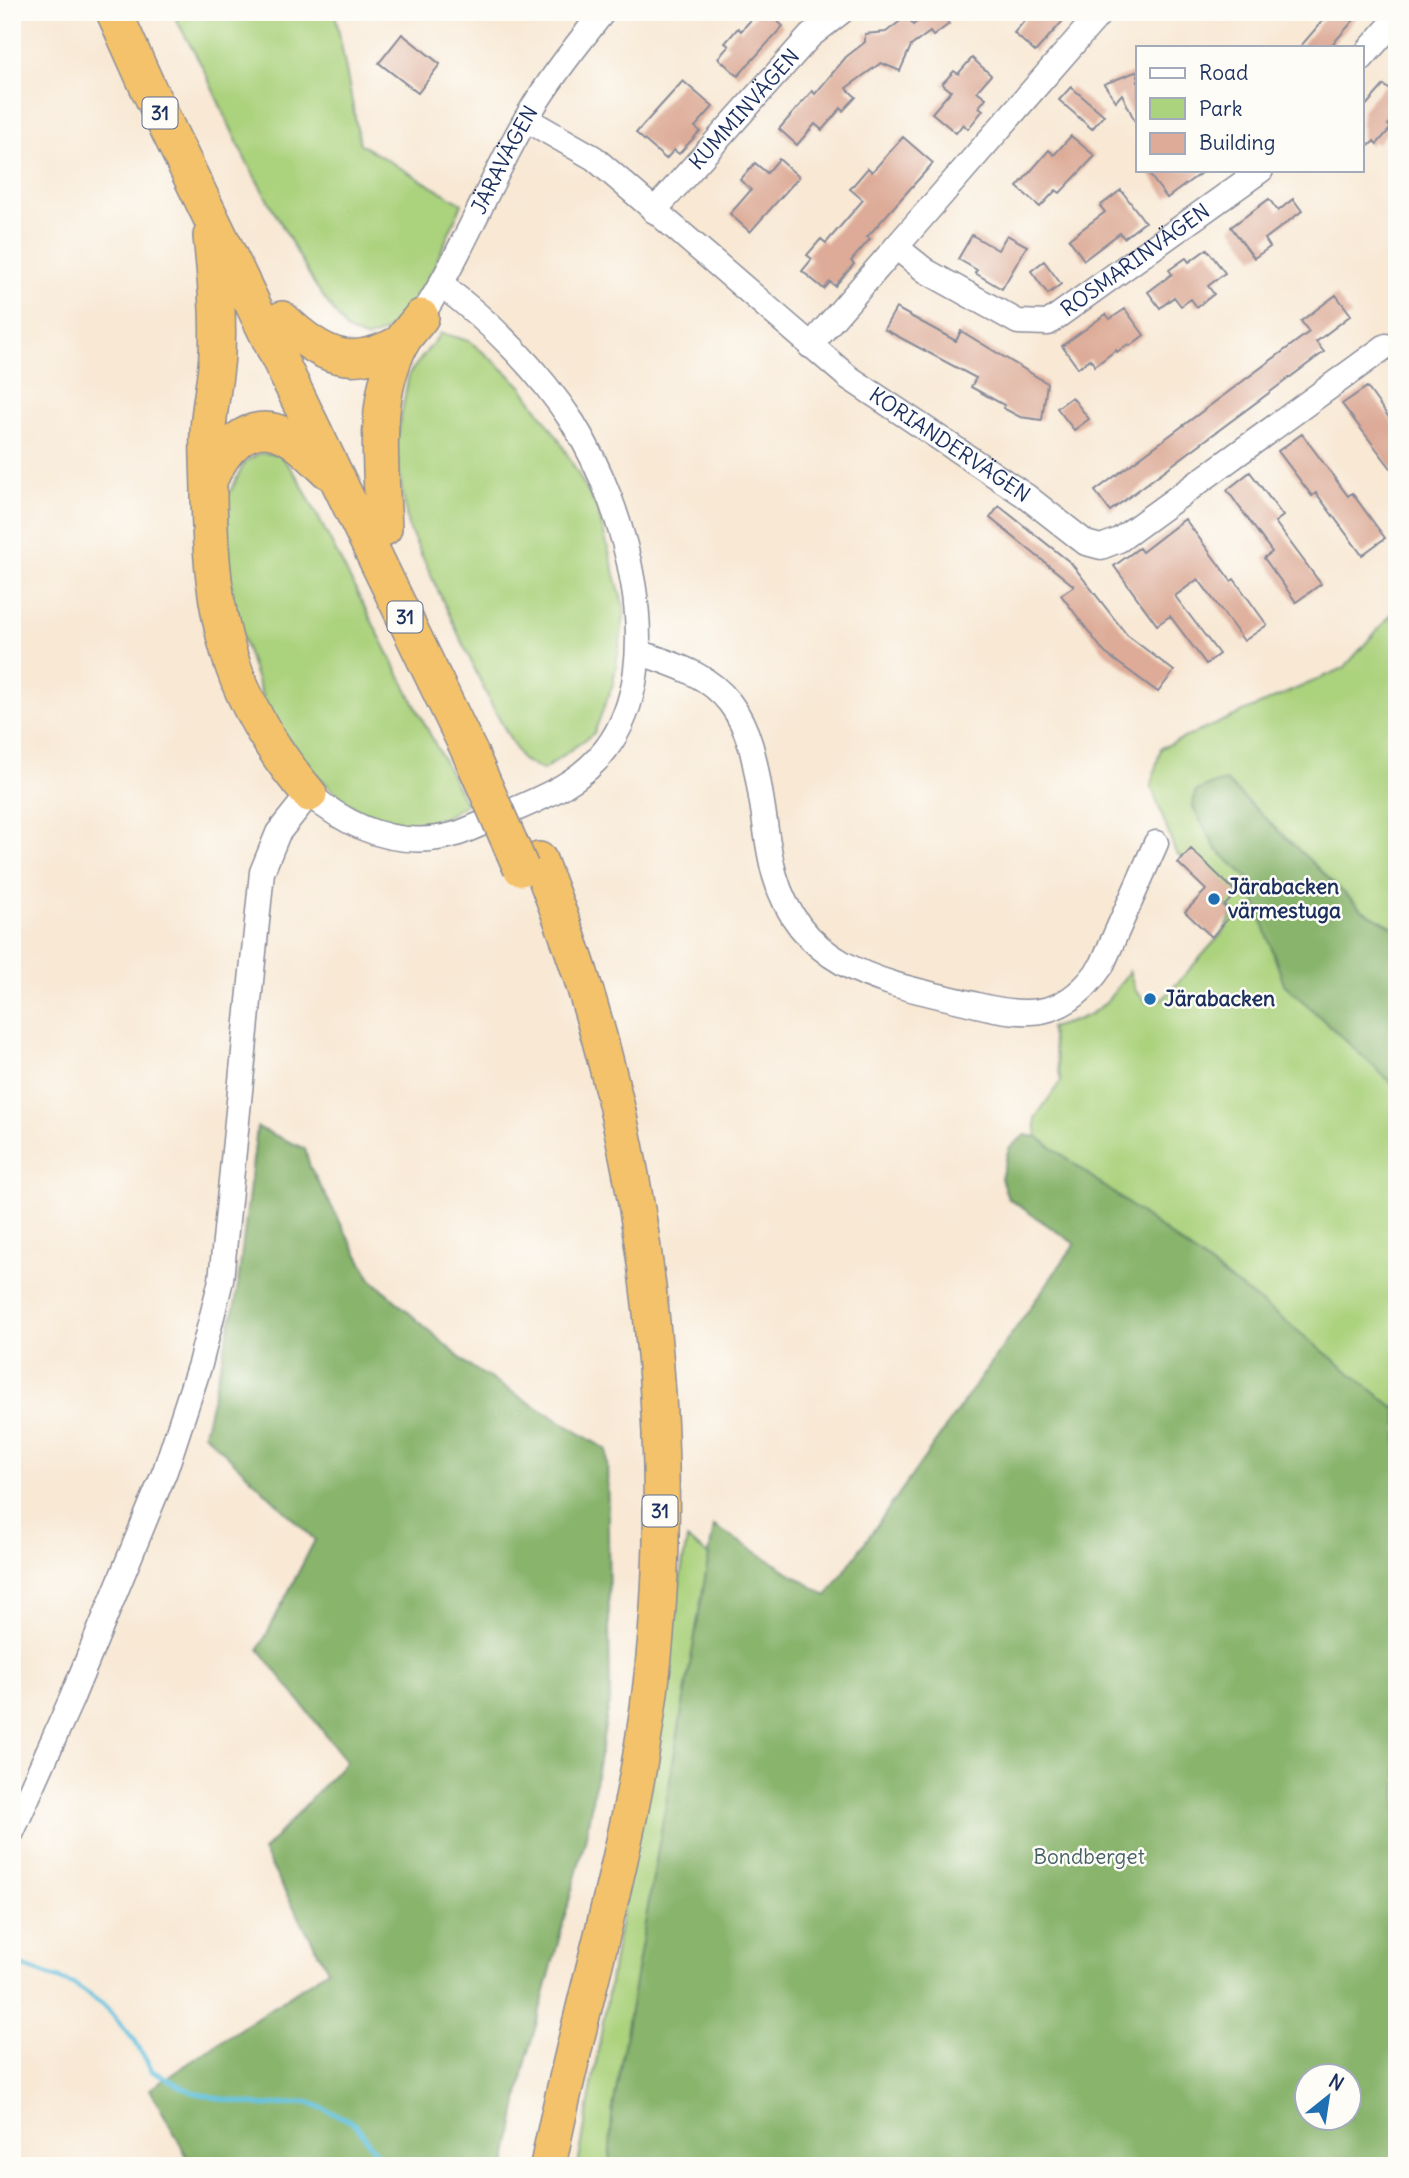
<svg xmlns="http://www.w3.org/2000/svg" width="1409" height="2178" font-family="Delius,sans-serif">
<rect width="100%" height="100%" fill="#fdfcf7"/>
<filter id="ink" filterUnits="userSpaceOnUse"><feTurbulence type="fractalNoise" baseFrequency=".0143" numOctaves="2"/><feDisplacementMap in="SourceGraphic" scale="14" xChannelSelector="R" yChannelSelector="G"/><feConvolveMatrix kernelMatrix="1 2 1 2 8 2 1 2 1" color-interpolation-filters="sRGB"/></filter>
<filter id="wash" filterUnits="userSpaceOnUse"><feTurbulence type="fractalNoise" baseFrequency=".00686" numOctaves="4" result="noise"/><feDisplacementMap in="SourceGraphic" scale="28" xChannelSelector="R" yChannelSelector="G"/><feGaussianBlur stdDeviation="1.57" result="paint"/><feColorMatrix in="noise" values="0 0 0 0 0 0 0 0 0 0 0 0 0 0 0 0 0 1.4 0 .05"/><feComposite in="paint" operator="in"/></filter>
<g filter="url(#wash)">
<rect width="100%" height="100%" fill="#f8e8d4"/>
<path fill="#abd27d" stroke="#63806e" stroke-width="2" fill-rule="evenodd" d="M172,12h163l25,132 102,60 -31,70 -37,54 -27,11 -20,-9 -32,-45 -70,-126 -43,-93z
M441,333l28,8 25,20 27,25 37,52 39,70 28,103 -12,73 -19,49 -51,37 -21,-10 -31,-56 -83,-178 -13,-77 14,-75z
M260,453l20,2 18,23 168,326 -21,13 -31,8 -37,-6 -30,-16 -37,-34 -43,-59 -38,-113 -2,-99 18,-36z
M1397,608v1558h-819l109,-627 166,121 276,-454 -92,-69 -2,-19 26,-37 -11,-53c47,-13 52,-17 79,-57l6,19 13,13 17,-6 60,-67 8,-17 -58,-62 -24,-66 10,-37 183,-80zM1308,2076h42v42h-42z"/>
<path fill="#88b46c" stroke="#527265" stroke-width="2" fill-rule="evenodd" d="M1226,781l136,129 35,19v159l-113,-104 -37,-107 -31,-28 -23,-42 2,-15 15,-7z
M257,1127l48,22 5,18 61,112 97,86 139,85 3,248 -25,143 -61,229 -18,96h-314l-42,-77 178,-119 -65,-119 83,-90 -87,-112 56,-109 -111,-107 32,-133z
M1025,1135l13,2 246,183 113,90v756h-788l3,-52 102,-588 113,70 248,-352 -67,-46 -7,-20 8,-30zM1308,2076h42v42h-42z"/>
<g fill="none" stroke-linecap="round" stroke-linejoin="round">
<path stroke="#61c1df" stroke-width="5" d="M12,1962l63,23 31,22 29,34 17,30 40,21 30,7 42,7 45,-4 46,21 30,43"/>
</g>
<g id="blocks">
<path fill="#ddab97" d="M758,12h9l16,14 -45,50 -20,-18 11,-12 -4,-3 13,-15 3,3z
M930,12h10l9,12 -16,12 -3,-4 -19,14 -11,25 -19,-8 -35,25 10,9 -13,14 -2,-3 -19,22 -7,-6 -18,21 -18,-16 33,-38 3,3 31,-37 19,-15v-8l21,-2 21,-16 6,9z
M1032,12h39l-36,40 -21,-19z
M1330,12h31l-31,35h-30z
M402,34l38,30 -22,29 -39,-30z
M972,58l19,17 -14,16 9,7 -7,9 4,3 -15,19 -5,-5 -7,9 -24,-20 19,-22 -9,-7 12,-13 4,3z
M1138,71v57l-16,-34 -6,7 -12,-17z
M683,81l30,26 -18,20 5,4 -21,23 -5,-4 -8,9 -30,-26z
M1384,85l13,11v19l-9,10 3,3 -14,16 -3,-3 -4,4 -8,-7v-28z
M1071,87l33,28 -12,14 -33,-29z
M1071,136l24,20 -35,37 -4,-3 -16,17 -23,-20 32,-37 5,5z
M903,137l30,26 -66,74 3,2 -19,22 3,3 -19,22 -5,-4 -6,7 -22,-18 10,-12 -5,-4 14,-16 5,4 37,-43 -13,-11 18,-21 4,4z
M779,159l20,18 -49,55 -20,-18 21,-24 -11,-10 15,-17 12,10z
M1146,170h59l-38,28z
M1121,190l24,32 -21,16 -4,-5 -36,27 -15,-21 36,-27 -5,-6z
M1269,199l9,12 15,-12 9,12 -37,28 5,8 -16,11 -23,-31z
M972,235l26,15 9,-15 20,11 -25,43 -27,-16 2,-3 -19,-11z
M1207,249l18,24 -17,13 6,8 -17,13 -6,-8 -10,7 -7,-9 -14,11 -12,-16 24,-18 -3,-4 17,-12 3,4z
M1044,261l17,23 -13,10 -17,-23z
M1336,295l15,20 -35,27 8,10 -214,159 -15,-20 214,-159 -8,-11z
M896,308l60,33 5,-10 86,52 -5,37 -22,-3 -17,-9 1,-3 -33,-18 5,-9 -92,-49z
M1125,309l19,26 -14,11 -2,-2 -11,8 -1,-2 -21,16 -5,-7 -12,9 -16,-22 44,-32 4,5z
M1367,387l30,42v47l-55,-72z
M1072,397l17,22 -15,11 -17,-22z
M1302,434l46,62 4,-3 33,45 -23,17 -46,-62 -4,3 -34,-45z
M1250,472l33,44 -8,6 46,62 -25,18 -32,-44 8,-6 -45,-62z
M999,506l72,57 56,72 47,36 -16,21 -53,-39 -44,-58 13,-9 -84,-68z
M1185,519l46,62 3,-2 33,46 -23,16 -46,-62 -23,17 44,58 -13,10 -36,-48 -13,9 -43,-59 25,-18 3,4z
M1191,849l46,44 -13,13 8,8 -20,23 -27,-25 21,-22 -28,-27z"/>
</g>
</g>
<g filter="url(#ink)">
<use href="#blocks" fill-opacity="0" stroke="#8a8c99" stroke-width="2"/>
<g fill="none" stroke-linecap="round" stroke-linejoin="round">
<defs>
<g id="minor">
<path id="s1" d="M1101,12l-205,235 30,24 92,51 30,1 213,-153"/>
<path d="M1362,58l35,-40"/>
<path id="s2" d="M526,119l68,39 254,219 178,119 60,47 15,4 18,-7 267,-194"/>
<path id="s3" d="M654,211l156,-175 31,-24"/>
<path id="s4" d="M421,317c41,-63 68,-135 106,-200 22,-37 49,-71 76,-105"/>
<path d="M810,346l86,-99"/>
<path d="M638,652c34,12 69,21 92,51 22,29 26,65 32,100 4,24 6,49 13,73 28,98 118,108 202,129 56,14 91,11 125,-40l54,-122"/>
<path d="M12,1832l59,-132 94,-229 35,-107 21,-84 41,-408 16,-39 31,-39c42,35 92,56 147,40 13,-4 26,-11 39,-16 41,-18 83,-32 111,-69 65,-86 19,-243 -33,-326 -34,-52 -82,-101 -132,-138"/>
</g>
<path id="highway" d="M114,12l35,78 322,665
M211,236c4,39 8,78 6,117 -1,26 -8,52 -9,79 -1,21 1,42 1,63 2,123 19,204 100,299
M282,319c40,38 69,52 120,23
M209,481c13,-30 39,-65 77,-45 16,8 29,23 42,35
M384,528c-3,-61 -12,-128 17,-185 5,-9 14,-18 20,-26
M539,860c14,38 29,75 41,113 77,239 103,527 62,775 -23,141 -67,278 -94,418"/>
</defs>
<use href="#minor" stroke="#8a8c99" stroke-width="27"/>
<use href="#highway" stroke="#8a8c99" stroke-width="38"/>
<use href="#minor" stroke="#fff" stroke-width="24"/>
<use href="#highway" stroke="#f4c26a" stroke-width="35"/>
<defs>
<path id="highway-bridge" d="M471,755l50,113"/>
</defs>
<use href="#highway-bridge" stroke="#8a8c99" stroke-width="38" stroke-linecap="butt"/>
<use href="#highway-bridge" stroke="#f4c26a" stroke-width="35"/>
</g>
</g>
<g fill="#1f6fb2" stroke="#fdfcf7" stroke-width="2.5">
<circle cx="1214" cy="899" r="7"/>
<circle cx="1150" cy="999" r="7"/>
</g>
<g text-anchor="middle" stroke-width="5" stroke-linejoin="round" paint-order="stroke">
<g fill="#fdfcf7" stroke="#5f6c8c" stroke-width="2">
<rect x="142.5" y="97.5" width="35" height="31" rx="5"/>
<rect x="387.5" y="601.5" width="35" height="31" rx="5"/>
<rect x="642.5" y="1495.5" width="35" height="31" rx="5"/>
</g>
<g font-size="19" font-weight="bold" fill="#1b2f5e">
<text x="160" y="120">31</text>
<text x="405" y="624">31</text>
<text x="660" y="1518">31</text>
</g>
<g font-size="21" fill="#1b2f5e" stroke="#fdfcf7">
<text dy="7" stroke="none"><textPath href="#s3" startOffset="136">KUMMINVÄGEN</textPath></text>
<text dy="7" stroke="none"><textPath href="#s4" startOffset="178">JÄRAVÄGEN</textPath></text>
<text dy="7" stroke="none"><textPath href="#s1" startOffset="593">ROSMARINVÄGEN</textPath></text>
<text dy="7" stroke="none"><textPath href="#s2" startOffset="536">KORIANDERVÄGEN</textPath></text>
</g>
<g font-size="21" font-weight="bold" fill="#1b2f5e" stroke="#fdfcf7" text-anchor="start">
<text x="1228" y="894">Järabacken<tspan x="1228" dy="24">värmestuga</tspan></text>
<text x="1164" y="1006">Järabacken</text>
</g>
<g font-size="21" fill="#466067" stroke="#fdfcf7">
<text x="1089" y="1864">Bondberget</text>
</g>
</g>
<rect width="1409" height="2178" fill="none" stroke="#fdfcf7" stroke-width="42"/>
<rect x="1136" y="46" width="228" height="126" fill="#fdfcf7" stroke="#a3aaba" stroke-width="2"/>
<rect x="1150" y="68" width="35" height="10" fill="#ffffff" stroke="#a3aaba" stroke-width="2"/>
<text x="1199" y="80" font-size="21" fill="#1b2f5e">Road</text>
<rect x="1150" y="98" width="35" height="21" fill="#abd27d" stroke="#a3aaba" stroke-width="2"/>
<text x="1199" y="116" font-size="21" fill="#1b2f5e">Park</text>
<rect x="1150" y="133" width="35" height="21" fill="#ddab97" stroke="#a3aaba" stroke-width="2"/>
<text x="1199" y="150" font-size="21" fill="#1b2f5e">Building</text>
<g transform="translate(1328 2097) rotate(30)"><circle r="33" fill="#fdfcf7" stroke="#a3aaba" stroke-width="2"/>
<path d="M0-5L12 26L0 18L-12 26Z" fill="#1f6fb2"/>
<text y="-10" font-size="19" font-weight="bold" text-anchor="middle" fill="#1b2f5e">N</text>
</g>
</svg>
